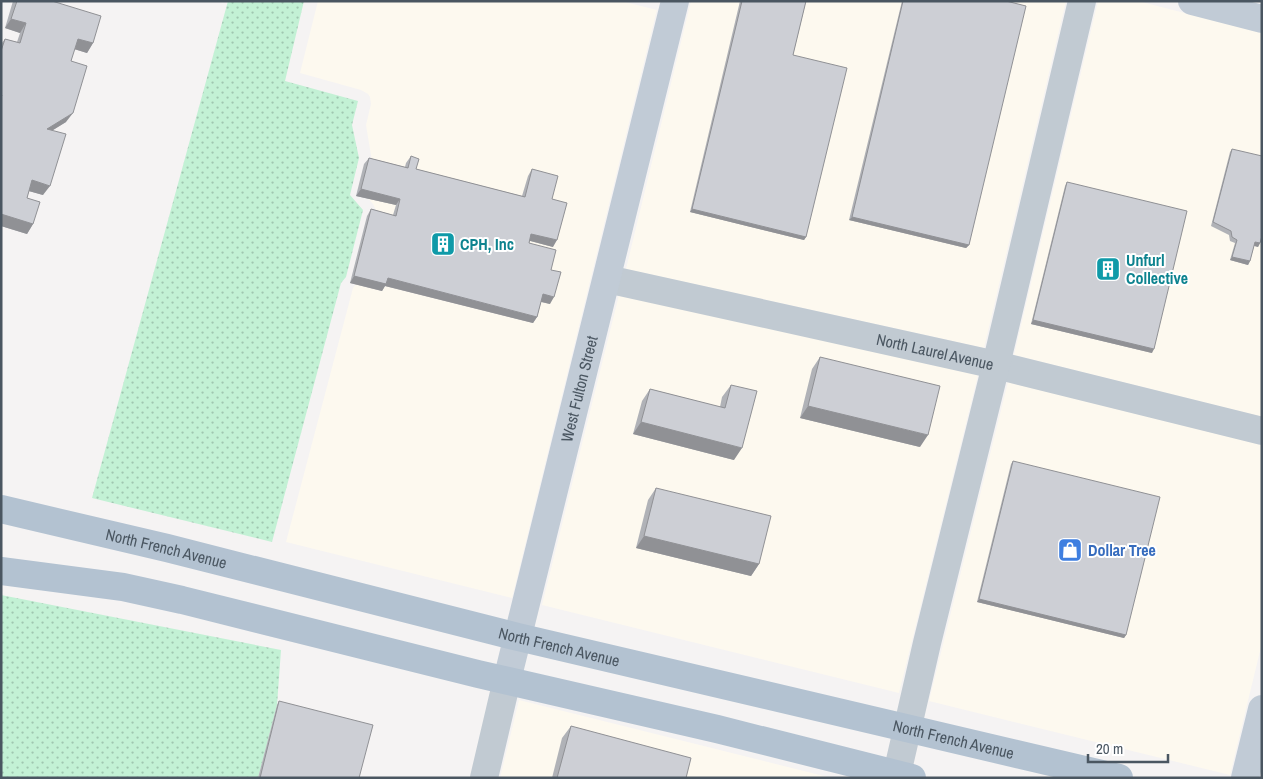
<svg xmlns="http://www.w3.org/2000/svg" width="1263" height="779" font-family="'Archivo Narrow',sans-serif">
<defs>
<pattern id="green-dots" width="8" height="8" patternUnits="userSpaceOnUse" patternTransform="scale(1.25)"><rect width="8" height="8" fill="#c3f1d5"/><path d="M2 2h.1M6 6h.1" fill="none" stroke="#a0c6b0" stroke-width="1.8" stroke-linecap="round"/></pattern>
</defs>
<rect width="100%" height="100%" fill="#f5f3f3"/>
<path fill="#fdf9ef" d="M318,1h303l36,9 2,-9 -147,597 -226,-56 67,-254 6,-8 17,-70 -3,-6 -9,-11 8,-32 -6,-36 5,-21 -1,-7 -2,-3 -7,-4 -61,-17z
M691,1h375l-82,347 -358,-79z
M1098,1h40l124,32v384l-248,-62z
M619,295l359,80 -79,318 -357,-88z
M1008,382l254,63v198l-32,132 -301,-74z
M519,700l313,78h-332z"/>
<path fill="url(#green-dots)" d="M228,1h76l-19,80 73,20 -6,24 7,33 -9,37 13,15 -17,67 -5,6 -69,259 -180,-44z
M1,595l280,55 -4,55 -19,73h-257z"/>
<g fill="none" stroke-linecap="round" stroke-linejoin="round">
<g stroke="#c1cad2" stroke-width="28">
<path id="s1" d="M607,279l389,86 266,66"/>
<path d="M484,778l23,-98"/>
<path d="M896,778l31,-135 69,-278 86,-364"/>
</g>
<g stroke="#c1cbd6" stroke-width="28">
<path d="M1192,1l70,18"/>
<path id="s2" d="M507,680l168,-679"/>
<path d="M1245,778l17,-69"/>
</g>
<g stroke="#b3c2d1" stroke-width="28">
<path id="s3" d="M1,509l166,39 351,89 601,141"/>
<path d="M1,571l122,16 59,13 296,74 239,55 195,49"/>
</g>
</g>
<path fill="#b0b2b7" d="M13,1h39l41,42 -6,10 -13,-4 -3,12 -5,61 -13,8 -10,65 -14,-4 -2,7 6,26 -6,10 -26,-8v-182l4,-5 12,3 3,-9 -15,-5z
M740,1h66l-13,54 13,182 -2,3 -114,-28z
M902,1h104l-37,244 -3,3 -117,-28z
M1232,149l28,94 -2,4 -4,-1 -4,15 -2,4 -18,-5 5,-17 -5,-2 -1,-6 -18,-9 19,-74z
M411,156l5,13 106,27 6,-20 4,-7 20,30 1,48 -23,-6 -1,2 22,27 -1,34 -9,-2 -4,15 -4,6 -148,-37 -3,5 -32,-8 17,-67 4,-7 22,6 3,-10 -40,-9 8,-32 5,-6 36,9 1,-4z
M1067,182l85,171 -121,-29 34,-138z
M820,357l100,90 -120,-29 12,-49z
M731,385l3,75 -101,-26 9,-33 8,-12 70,18 2,-10z
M1013,461l113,174 -2,3 -147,-36 34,-138z
M656,488l103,76 -8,12 -115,-28 12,-48z
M279,701l80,77h-101l19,-73z
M571,726l115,52h-134l10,-40z"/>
<path fill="#909195" d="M11,19l15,4 -6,10 -15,-5z
M78,39l15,4 -6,10 -16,-5z
M73,113l-7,9 -26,16 7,-9z
M32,180l18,6 -7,9 -18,-5z
M361,189l39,10 -4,6 -40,-9z
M692,209l114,28 -2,3 -114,-28z
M1,214l32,10 -6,10 -26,-8z
M852,217l117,28 -3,3 -117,-28z
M531,234l26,6 -4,7 -26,-7z
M1255,242l5,1 -2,4 -6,-2z
M1232,257l18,4 -2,4 -18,-5z
M354,276l34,2 149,39 -4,6 -148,-37 -3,5 -32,-8z
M543,294l11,3 -4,7 -12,-3z
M1033,320l121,29 -2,4 -121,-29z
M808,406l120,29 -8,12 -120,-29z
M641,422l101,26 -8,12 -101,-26z
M644,536l115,28 -8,12 -115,-28z
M979,599l147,36 -2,3 -147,-36z"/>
<path fill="#cdcfd5" stroke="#909195" d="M17,1h35l49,15 -8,27 -15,-4 -7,22 16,5 -14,47 -26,16 19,5 -16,52 -18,-6 -5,18 13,4 -7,22 -32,-10v-116l1,-3 -1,-1v-43l4,-12 15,4 6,-20 -15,-4z
M742,1h64l-13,54 54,13 -41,169 -114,-28z
M903,1h103l20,5 -57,239 -117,-28z
M1232,149l30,7v80l-2,7 -5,-1 -5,19 -18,-4 5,-17 -5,-3 -1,-6 -18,-9z
M411,156l8,3 -3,10 109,28 7,-28 26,7 -6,23 15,4 -10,37 -26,-6 -2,9 27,7 -5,20 10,2 -7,25 -11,-3 -6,23 -149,-39 -2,6 -32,-8 17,-67 25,7 4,-17 -39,-10 8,-31 39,10z
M1067,182l120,29 -33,138 -121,-29z
M820,357l120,29 -12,49 -120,-29z
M731,385l26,6 -15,57 -101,-26 9,-33 75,19z
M1013,461l147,36 -34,138 -147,-36z
M656,488l115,28 -12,48 -115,-28z
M279,701l94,24 -14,53h-99z
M571,726l120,32 -5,20h-129z"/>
<defs>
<symbol id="building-square" viewBox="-11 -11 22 22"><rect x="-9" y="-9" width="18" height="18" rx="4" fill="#0f9aa8" stroke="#fff"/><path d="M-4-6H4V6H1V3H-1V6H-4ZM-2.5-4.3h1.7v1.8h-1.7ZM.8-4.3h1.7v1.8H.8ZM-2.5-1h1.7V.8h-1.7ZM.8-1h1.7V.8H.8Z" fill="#fff"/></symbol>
<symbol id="shop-square" viewBox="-11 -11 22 22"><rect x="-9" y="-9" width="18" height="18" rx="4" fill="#3f7fe0" stroke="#fff"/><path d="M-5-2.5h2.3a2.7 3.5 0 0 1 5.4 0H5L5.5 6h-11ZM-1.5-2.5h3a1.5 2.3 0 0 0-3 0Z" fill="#fff"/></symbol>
</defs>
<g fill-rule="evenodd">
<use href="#building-square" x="429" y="230" width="28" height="28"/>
<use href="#building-square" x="1094" y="255" width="28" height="28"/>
<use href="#shop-square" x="1056" y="536" width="28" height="28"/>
</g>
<g text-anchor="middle" stroke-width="4" stroke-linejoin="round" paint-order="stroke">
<g font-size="16" font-weight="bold" fill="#0d838f" stroke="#fff" text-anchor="start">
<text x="460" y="250">CPH, Inc</text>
<text x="1126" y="266">Unfurl<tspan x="1126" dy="18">Collective</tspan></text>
</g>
<g font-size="16" fill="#4a5661" stroke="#fff">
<text dy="6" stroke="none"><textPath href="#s1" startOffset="336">North Laurel Avenue</textPath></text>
<text dy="6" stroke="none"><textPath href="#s2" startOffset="300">West Fulton Street</textPath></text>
<text dy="6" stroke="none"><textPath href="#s3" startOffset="170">North French Avenue</textPath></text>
<text dy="6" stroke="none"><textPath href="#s3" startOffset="575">North French Avenue</textPath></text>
<text dy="6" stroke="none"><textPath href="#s3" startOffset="980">North French Avenue</textPath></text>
</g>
<g font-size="16" font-weight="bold" fill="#366cbe" stroke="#fff" text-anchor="start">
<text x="1088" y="556">Dollar Tree</text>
</g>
</g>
<rect width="1263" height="779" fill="none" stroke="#4a5661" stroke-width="5"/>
<path d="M1088 754v8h80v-8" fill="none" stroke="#4a5661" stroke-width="2.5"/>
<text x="1096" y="754" font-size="15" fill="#4a5661" stroke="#ffffff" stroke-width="4" paint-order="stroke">20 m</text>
</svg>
